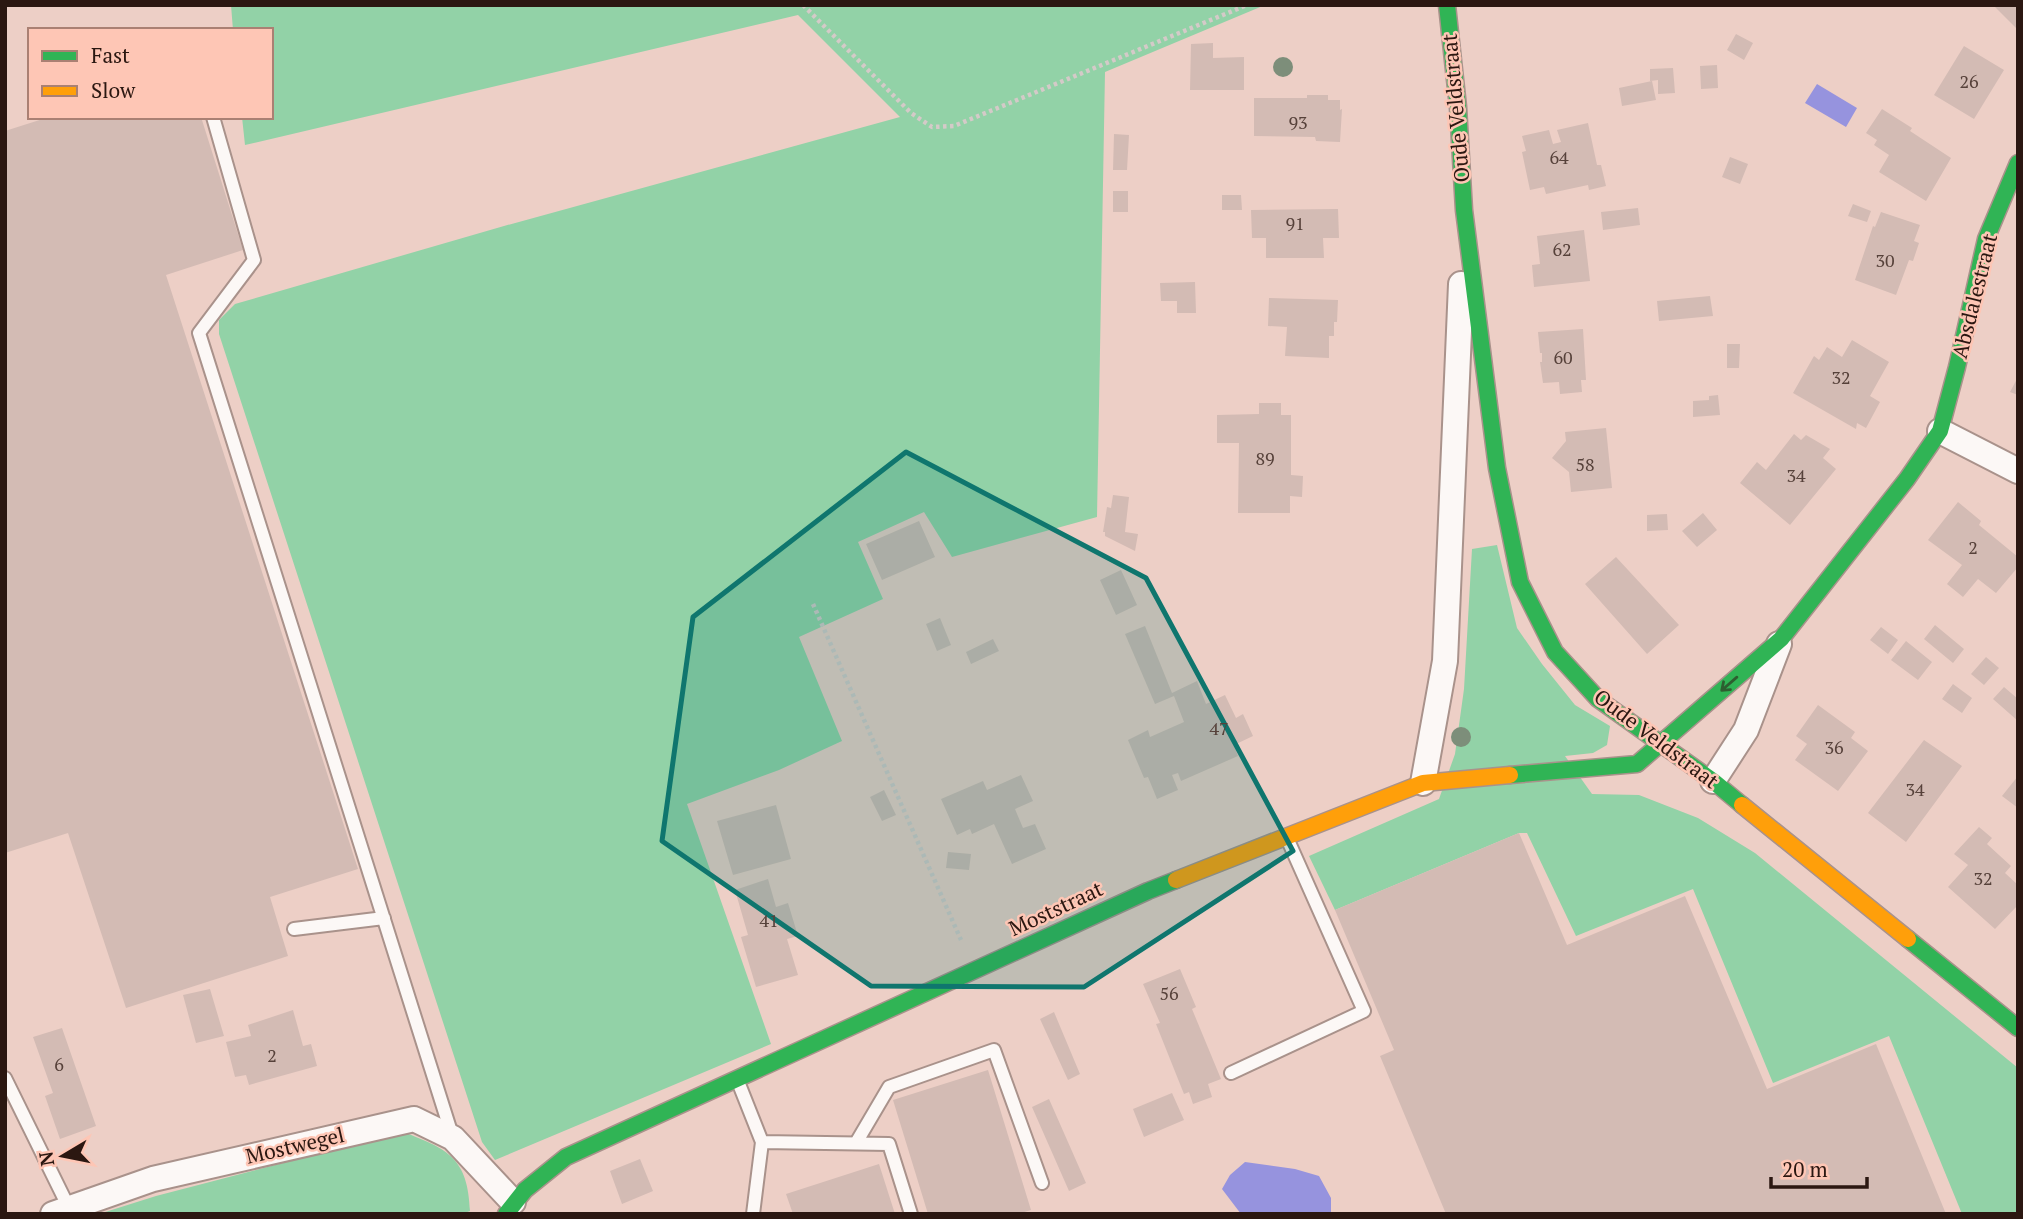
<svg xmlns="http://www.w3.org/2000/svg" width="2023" height="1219" font-family="'PT Serif',serif">
<rect width="100%" height="100%" fill="#edcfc6"/>
<path fill="#92d2a7" d="M231,5h1034l-160,67 -8,445 -145,40 -28,-45 -66,30 25,57 -84,38 43,104 -63,29 -92,34 84,240 -276,116 -13,-18 -263,-808v-14l16,-16 269,-78 396,-109 -102,-102 -553,130 -3,-28h29v-87h-38z
M1497,545l20,83 25,36 33,41 35,21 -3,19 -14,8 -28,3 27,38 47,1 59,23 57,35 263,215v146h-56l-73,-178 -116,47 -80,-194 -117,47 -49,-103h-8l-184,77 -26,-54 130,-57 16,-45 9,-65 8,-140z
M403,1132c46,17 65,27 67,79l-8,3h-363l57,-18z"/>
<path fill="#9693de" d="M1817,84l40,24 -11,19 -41,-24z
M1245,1162l50,7 24,7 12,22v16h-90l-19,-25 8,-14z"/>
<path fill="#d3bbb4" d="M1993,5h25v25z
M1736,34l17,9 -9,17 -17,-10z
M1213,43v15l31,-1v33h-54l1,-46z
M1964,46l40,24 -30,49 -40,-24z
M1717,65l1,23 -17,1 -1,-23z
M1673,68l2,25 -17,1v-14l-8,1v-12z
M1652,81l4,19 -34,6 -3,-18z
M1307,95h21v5h12v10l2,-1 -2,33 -24,-1 -1,-4 -61,-1v-38h53z
M1882,109l30,19 -2,3 41,27 -25,43 -47,-29 10,-17 -15,-10 3,-5 -11,-7z
M49,117h152l42,133 -77,25 192,594 -88,28 18,59 -162,52 -58,-175 -63,20v-722z
M1588,123l9,42h4l5,21 -17,4 -1,-5 -42,9 -2,-7 -14,3 -8,-38 4,-1 -4,-15 27,-6 4,14 8,-2 -4,-12z
M1114,134l15,1 -2,35h-14z
M1730,157l18,7 -8,20 -18,-7z
M1113,191h15v21h-15z
M1222,195h19l1,15h-20z
M1853,204l18,7 -4,11 -19,-6z
M1638,208l2,17 -37,5 -2,-18z
M1338,209l1,29h-16l1,20h-58v-20h-14l-1,-28z
M1881,212l39,13 -6,16 5,2 -6,18 -4,-1 -13,35 -41,-15 18,-54 2,1z
M1584,230l6,51 -56,6 -2,-22 8,-1 -3,-28z
M1195,282l1,31h-19v-12h-16l-1,-18z
M1710,296l3,20 -54,5 -2,-20z
M1269,298l69,2 -1,22h-3v14h-5v22l-44,-2 2,-29 -19,-1z
M1583,329l3,51h-5l1,12 -22,2 -1,-12 -16,1 -3,-21h2v-9h-2l-2,-21z
M1852,340l37,22 -19,34 10,6 -14,26 -9,-5 -1,6 -63,-36 21,-37 5,4 8,-13 15,10z
M1727,344h13l-1,24h-12z
M2018,377v18l-8,-3z
M1718,395l2,20 -27,2v-16l16,-1v-4z
M1259,403h22v12h10v60l12,1 -1,21 -12,-1v17h-52l1,-70h-22v-28l42,-1z
M1606,428l6,60 -41,4 -2,-20 -17,-14 14,-17 -1,-9z
M1794,434l7,6 5,-5 24,14 -7,9 13,11 -46,56 -50,-42 17,-21 9,8z
M1113,495l16,2 -4,35 13,2 -3,17 -30,-15v-4h-2l4,-25 4,1z
M1958,502l23,19 -2,4 39,32v10l-22,26 -18,-14 -15,18 -16,-13 15,-19 -34,-25z
M1703,513l14,17 -20,17 -15,-16z
M1667,514l1,16 -21,1v-16z
M919,521l16,36 -53,23 -16,-36z
M1616,557l63,68 -32,29 -62,-70z
M1121,570l16,35 -21,10 -16,-35z
M940,618l11,27 -14,6 -11,-27z
M1935,625l29,24 -11,14 -29,-24z
M1145,626l27,67 25,-12 9,23 19,-9 11,23 7,-4 10,22 -19,9 4,11 -57,25 -3,-8 -6,2 6,15 -21,9 -9,-22 -4,1 -16,-38 20,-10 2,7 34,-15 -10,-26 -19,8 -30,-70z
M1881,627l17,13 -10,14 -18,-14z
M993,639l6,12 -28,13 -5,-12z
M1906,641l26,21 -14,18 -27,-20z
M1986,657l13,11 -15,17 -13,-11z
M1953,684l19,14 -10,15 -20,-14z
M2004,687l14,12v22l-25,-22z
M1818,705l37,27 -4,6 17,13 -30,40 -43,-31 12,-16 -11,-8z
M1924,740l38,26 -56,76 -38,-29z
M1021,775l12,26 -18,8 8,19 12,-4 11,25 -34,15 -18,-40 -22,10 -2,-5 -13,6 -16,-36 42,-18 4,9z
M2018,776v32l-16,-12z
M884,790l12,25 -14,6 -12,-24z
M776,805l15,54 -58,16 -16,-54z
M1979,827l13,11 -5,6 24,22 -6,7 13,12v20l-23,24 -47,-42 20,-22 -14,-11z
M1519,833l48,112 118,-49 82,193 109,-45 70,170h-500l-66,-158 14,-6 -59,-140z
M948,852l23,2 -2,16 -23,-2z
M768,879l8,28 12,-4 10,33 -11,3 11,36 -42,12 -15,-50 7,-2 -13,-45z
M1180,969l16,38 -4,2 29,70 -13,5 4,13 -19,7 -4,-12 -5,2 -28,-70 4,-1 -17,-39z
M210,989l14,47 -28,7 -13,-48z
M293,1010l10,36 8,-2 6,22 -68,19 -3,-10 -11,2 -9,-35 25,-6 -3,-11z
M1054,1012l26,62 -12,6 -28,-61z
M62,1028l34,98 -36,13 -15,-43 8,-3 -20,-56z
M988,1070l43,140 -13,4h-90l-35,-114z
M1172,1093l12,27 -40,17 -11,-28z
M1049,1099l37,84 -17,8 -37,-84z
M640,1159l13,32 -31,13 -12,-33z
M879,1164l16,50h-102l-7,-20z"/>
<g fill="none" stroke-linecap="round" stroke-linejoin="round">
<defs>
<path id="lane" d="M213,117l41,143 -55,73 253,802
M294,929l90,-11
M1231,1073l133,-62 -77,-173
M5,1078l64,130
M737,1079l25,63 -9,72
M762,1142l127,2 22,70
M856,1143l33,-56 105,-37 48,133"/>
<path id="street" d="M1940,431l78,40
M1713,781l33,-51 33,-86
M1423,783l22,-122 16,-377
M53,1214l100,-35 261,-60 39,19 60,64"/>
<path id="fast" d="M1447,5l11,102 6,103 33,258 23,114 35,70 43,47 115,82 29,24
M1510,775l127,-11 144,-125 126,-160 33,-48 17,-64 29,-128 32,-76
M1908,939l110,89
M506,1214l19,-24 41,-33 582,-266 28,-11"/>
<path id="slow" d="M1742,805l166,134
M1176,880l247,-97 87,-8"/>
</defs>
<use href="#lane" stroke="#a9928b" stroke-width="16"/>
<use href="#street" stroke="#a9928b" stroke-width="28"/>
<use href="#fast" stroke="#a9928b" stroke-width="19"/>
<use href="#slow" stroke="#a9928b" stroke-width="19"/>
<path stroke="#d4cac8" stroke-width="4.5" stroke-dasharray="3.5 3.5" stroke-linecap="butt" d="M803,5l108,108 21,14 22,-1 293,-121
M813,604l148,336"/>
<use href="#lane" stroke="#fcf8f6" stroke-width="12"/>
<use href="#street" stroke="#fcf8f6" stroke-width="24"/>
<use href="#fast" stroke="#30b455" stroke-width="16"/>
<use href="#slow" stroke="#ff9f0a" stroke-width="16"/>
</g>
<g fill="#7d8e7a">
<circle cx="1283" cy="67" r="10"/>
<circle cx="1461" cy="737" r="10"/>
</g>
<defs><path id="oneway-shaft" d="M-6 0H5M1.5-3L5.5 0L1.5 3" fill="none" stroke-width="1.6" stroke-linecap="round" stroke-linejoin="round" transform="scale(1.75)"/></defs>
<use stroke="#2d5e30" href="#oneway-shaft" transform="translate(1729 684) rotate(139)"/>
<path fill="#0f766e" fill-opacity="0.2" stroke="#0f766e" stroke-width="5" stroke-linejoin="round" d="M906,452l240,126 147,273 -209,136 -213,-1 -209,-145 31,-224z"/>
<g text-anchor="middle" stroke-width="5" stroke-linejoin="round" paint-order="stroke">
<g font-size="18" fill="#56413a">
<text x="1969" y="88">26</text>
<text x="1298" y="129">93</text>
<text x="1559" y="164">64</text>
<text x="1295" y="230">91</text>
<text x="1562" y="256">62</text>
<text x="1885" y="267">30</text>
<text x="1563" y="364">60</text>
<text x="1841" y="384">32</text>
<text x="1265" y="465">89</text>
<text x="1585" y="471">58</text>
<text x="1796" y="482">34</text>
<text x="1973" y="554">2</text>
<text x="1219" y="735">47</text>
<text x="1834" y="754">36</text>
<text x="1915" y="796">34</text>
<text x="1983" y="885">32</text>
<text x="769" y="927">41</text>
<text x="1169" y="1000">56</text>
<text x="272" y="1062">2</text>
<text x="59" y="1071">6</text>
</g>
<g font-size="21" fill="#2b1711" stroke="#fec6b5">
<text transform="translate(1456 108) rotate(-95)" y="7">Oude Veldstraat</text>
<text transform="translate(1975 296) rotate(-76)" y="7">Absdalestraat</text>
<text transform="translate(1656 739) rotate(37)" y="7">Oude Veldstraat</text>
<text transform="translate(1056 909) rotate(-25)" y="7">Moststraat</text>
<text transform="translate(295 1146) rotate(-13)" y="7">Mostwegel</text>
</g>
</g>
<rect width="2023" height="1219" fill="none" stroke="#2b1711" stroke-width="14"/>
<rect x="28" y="28" width="245" height="91" fill="#fec6b5" stroke="#aa8073" stroke-width="2"/>
<rect x="42" y="51" width="35" height="10" fill="#30b455" stroke="#aa8073" stroke-width="2"/>
<text x="91" y="63" font-size="21" fill="#2b1711">Fast</text>
<rect x="42" y="86" width="35" height="10" fill="#ff9f0a" stroke="#aa8073" stroke-width="2"/>
<text x="91" y="98" font-size="21" fill="#2b1711">Slow</text>
<g transform="translate(63 1156) rotate(260)" stroke="#fec6b5" stroke-width="5" paint-order="stroke">
<path d="M0-5L12 26L0 18L-12 26Z" fill="#2b1711"/>
<text y="-10" font-size="19" font-weight="bold" text-anchor="middle" fill="#2b1711">N</text>
</g>
<path d="M1771 1177v10h96v-10" fill="none" stroke="#2b1711" stroke-width="3.5"/>
<text x="1782" y="1177" font-size="21" fill="#2b1711" stroke="#fec6b5" stroke-width="5" paint-order="stroke">20 m</text>
</svg>
